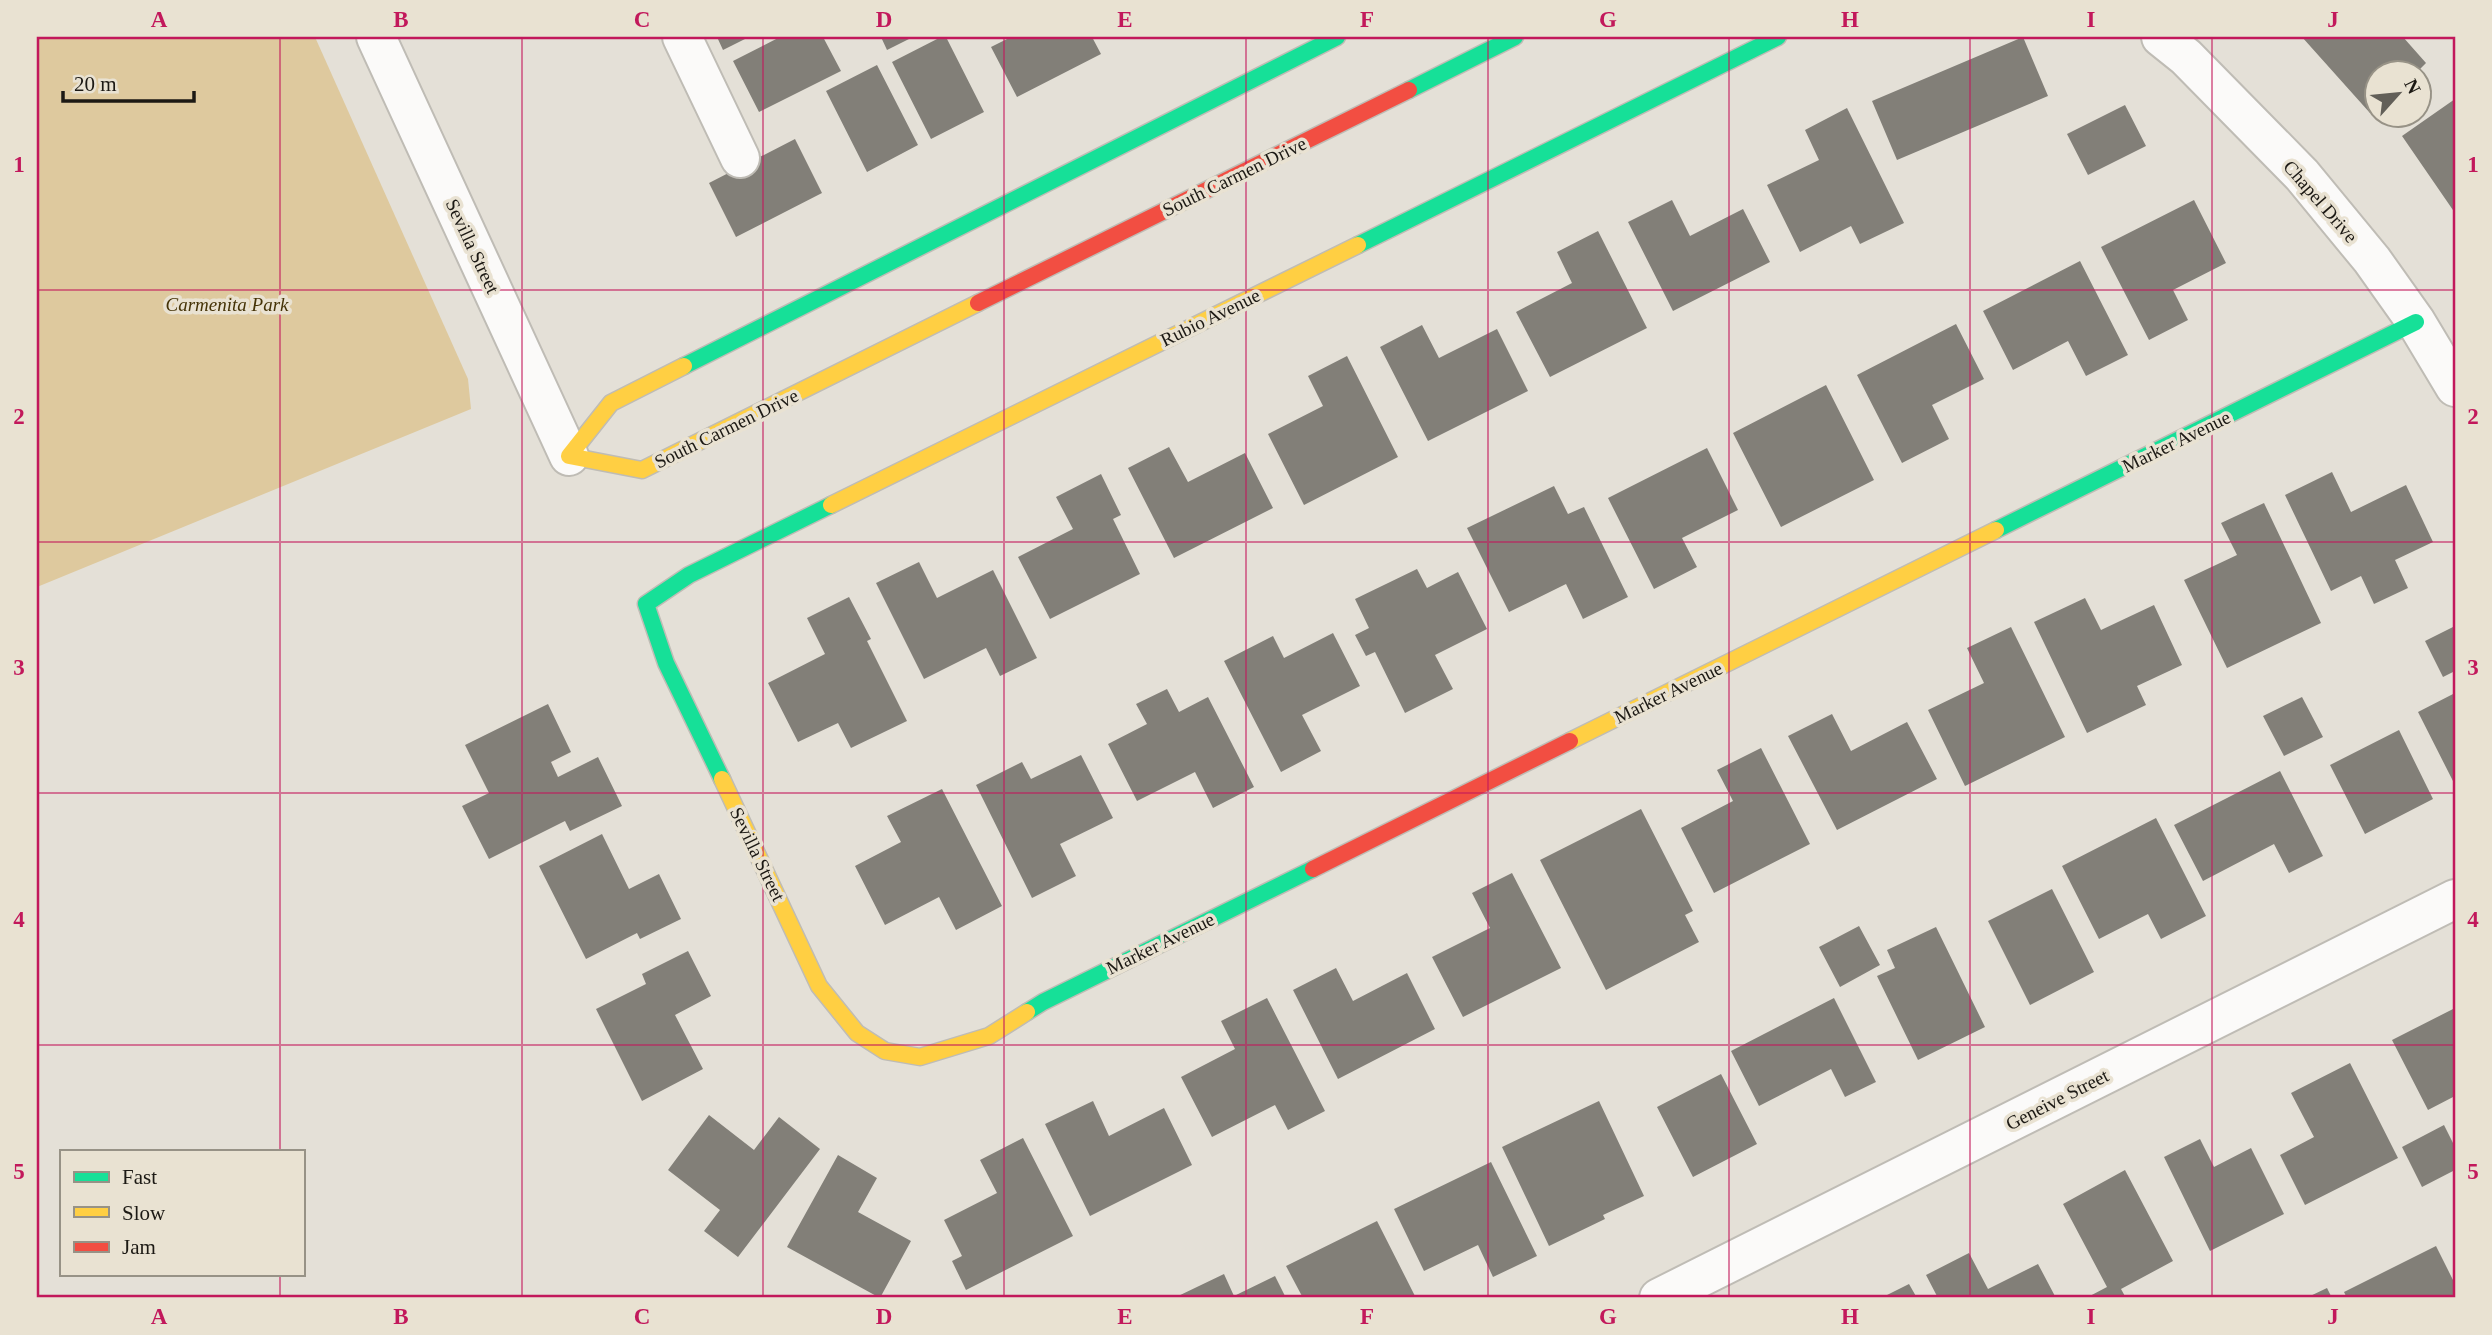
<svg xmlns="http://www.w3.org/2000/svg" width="2492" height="1335" font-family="Georgia,serif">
<rect width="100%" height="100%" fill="#e4e0d7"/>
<path fill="#dec99e" d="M37,37h278l153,342 3,30 -434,178z"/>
<path fill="#827f78" d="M717,37h32l-26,13z
M780,37h43l18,34 -82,41 -26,-51z
M881,37h32l-26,13z
M941,37h5l38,75 -53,27 -39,-77z
M1011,37h81l9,17 -84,43 -26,-50z
M2023,37l25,59 -151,64 -25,-59z
M2302,37h101l23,26 -11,11h-39v34l-6,5z
M877,65l41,80 -51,27 -41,-81z
M2455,99v114l-53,-77z
M2125,105l21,41 -58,29 -21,-41z
M1847,108l57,115 -44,21 -9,-18 -51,26 -33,-67 52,-25 -14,-30z
M795,139l27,54 -86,44 -27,-54z
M1672,200l18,36 53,-27 27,53 -97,49 -45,-89z
M2194,200l32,63 -53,27 15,30 -39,20 -48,-93z
M1598,231l49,97 -97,49 -34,-65 56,-29 -15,-31z
M2080,261l48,94 -42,21 -18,-35 -55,29 -30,-59z
M1956,324l28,55 -52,26 17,34 -47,24 -45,-88z
M1422,325l17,33 58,-29 31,62 -100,50 -48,-94z
M1347,356l51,101 -94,48 -36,-71 55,-28 -15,-30z
M1826,385l48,95 -93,47 -48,-94z
M1169,447l19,35 57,-29 28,55 -99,50 -46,-90z
M1707,448l31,62 -56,28 15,29 -43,22 -46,-91z
M2332,472l19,40 55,-27 27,57 -38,18 13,28 -34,16 -13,-28 -30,15 -46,-96z
M1101,474l20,41 -8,4 27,55 -90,45 -32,-62 55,-28 -17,-32z
M1554,486l14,28 16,-7 44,90 -45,22 -17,-35 -57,28 -42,-84z
M2264,503l57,120 -94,45 -43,-88 53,-25 -16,-32z
M919,562l18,36 56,-28 44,88 -37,18 -14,-28 -62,31 -48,-96z
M1417,569l10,19 31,-16 29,57 -52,26 18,34 -48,24 -30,-61 -9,4 -11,-21 14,-7 -14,-29z
M849,597l22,42 -4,2 40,80 -56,27 -13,-25 -40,19 -30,-59 57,-29 -18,-36z
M2085,598l16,32 53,-25 28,60 -45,21 9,19 -59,28 -53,-111z
M2455,626v45l-12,6 -18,-36z
M2011,627l54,110 -100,49 -37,-76 56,-27 -17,-35z
M1333,633l27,53 -58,29 19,36 -40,21 -57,-111 49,-25 11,22z
M1167,689l12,23 29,-15 46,90 -41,21 -18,-36 -58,29 -29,-57 39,-20 -11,-20z
M2455,693v92l-37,-73z
M2302,697l21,40 -39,19 -21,-40z
M548,704l23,48 -20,10 7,15 40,-20 24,49 -52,25 -5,-10 -76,38 -27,-53 27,-13 -24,-48z
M1832,714l19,37 56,-29 30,57 -100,51 -49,-94z
M2399,730l34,69 -68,35 -35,-69z
M1761,748l49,96 -96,49 -33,-65 52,-27 -16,-31z
M1081,755l32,63 -53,26 16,32 -44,22 -56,-113 46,-23 9,17z
M2280,771l43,85 -34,17 -15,-29 -71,37 -29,-56z
M942,789l60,117 -46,24 -17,-33 -54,28 -30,-59 46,-24 -14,-26z
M1641,809l52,102 -8,4 14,27 -93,48 -66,-130z
M2156,818l50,98 -45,23 -13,-25 -49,25 -37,-73z
M602,834l27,55 30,-15 22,45 -41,20 -3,-6 -51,26 -47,-93z
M1512,873l49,95 -98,49 -31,-60 58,-29 -18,-35z
M2052,889l42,83 -64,33 -42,-84z
M1859,926l21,39 -40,22 -21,-40z
M1936,927l49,100 -67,33 -41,-84 18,-8 -8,-18z
M688,951l23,45 -36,19 28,54 -61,32 -46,-92 50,-25 -4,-10z
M1336,968l17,33 54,-28 28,56 -97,50 -45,-89z
M1267,998l58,113 -37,19 -13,-25 -63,32 -31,-60 54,-28 -14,-28z
M1834,998l42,84 -31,15 -14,-28 -72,37 -28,-55z
M2455,1008v88l-27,14 -36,-70z
M2350,1063l48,95 -93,47 -25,-50 34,-18 -23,-44z
M1721,1074l36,70 -64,33 -36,-70z
M1093,1101l16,35 55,-28 28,57 -102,51 -45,-92z
M1599,1101l45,95 -41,19 2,4 -56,27 -47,-99z
M709,1115l45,35 25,-33 41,32 -82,108 -34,-26 16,-21 -52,-40z
M2444,1125l11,22v23l-33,17 -20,-40z
M1023,1138l50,98 -107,54 -14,-29 10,-5 -18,-36 53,-27 -17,-33z
M2200,1139l14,28 37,-19 33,66 -74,37 -46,-94z
M838,1155l39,23 -19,34 53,29 -31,57 -93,-51z
M1491,1162l46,94 -44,21 -15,-32 -54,26 -30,-62z
M2125,1170l48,91 -52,28 5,9h-40l21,-11 -44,-83z
M1377,1221l39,77h-113l-17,-32z
M2436,1246l19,38v14h-108l-3,-6z
M1969,1253l19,36 50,-25 18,34h-118l-12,-23z
M1224,1274l10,22 41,-20 11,22h-112z
M1909,1284l8,14h-36z
M2327,1288l5,10h-26z"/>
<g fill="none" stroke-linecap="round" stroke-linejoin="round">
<defs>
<path id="street" d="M376,37l193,419
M682,37l58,121
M2161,37l25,20 116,118 70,85 44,62 39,65
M1659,1298l796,-399"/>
<path id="fast" d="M1409,90l106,-53
M1358,245l420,-208
M684,366l653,-329
M1996,530l420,-208
M722,779l-56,-116 -20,-59 43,-29 142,-70
M1027,1012l16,-10 270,-133"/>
<path id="slow" d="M684,366l-73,37 -42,53 73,14 336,-167
M831,505l527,-260
M1570,741l426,-211
M722,779l97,207 38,47 28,18 35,6 69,-21 38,-24"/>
<path id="jam" d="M978,303l431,-213
M1313,869l257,-128"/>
</defs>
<use href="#street" stroke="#bfbcb5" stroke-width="42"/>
<use href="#fast" stroke="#bfbcb5" stroke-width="19"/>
<use href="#slow" stroke="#bfbcb5" stroke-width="19"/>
<use href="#jam" stroke="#bfbcb5" stroke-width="19"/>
<use href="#street" stroke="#fbfaf9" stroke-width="38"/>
<use href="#fast" stroke="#16e098" stroke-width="16"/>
<use href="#slow" stroke="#ffcf43" stroke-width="16"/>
<use href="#jam" stroke="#f24e42" stroke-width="16"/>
</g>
<path fill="none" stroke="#c2185b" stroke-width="2" stroke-opacity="0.55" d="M280,37v1114M522,37v1261M763,37v1261M1004,37v1261M1246,37v1261M1488,37v1261M1729,37v1261M1970,37v1261M2212,37v1261M37,290h2418M37,542h2418M37,793h2418M37,1045h2418M280,1274v24"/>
<g text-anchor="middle" stroke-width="7" stroke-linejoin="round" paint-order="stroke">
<g font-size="19" fill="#1c1914" stroke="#e9e2d2">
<text transform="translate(1234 176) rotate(-26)" y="7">South Carmen Drive</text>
<text transform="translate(2321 201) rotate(49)" y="7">Chapel Drive</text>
<text transform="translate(473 246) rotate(65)" y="7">Sevilla Street</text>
<text transform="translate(1210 317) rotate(-26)" y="7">Rubio Avenue</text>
<text transform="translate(726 428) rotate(-26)" y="7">South Carmen Drive</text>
<text transform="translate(2176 441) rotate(-26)" y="7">Marker Avenue</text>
<text transform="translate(1668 692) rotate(-26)" y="7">Marker Avenue</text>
<text transform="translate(758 854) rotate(64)" y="7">Sevilla Street</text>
<text transform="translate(1160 943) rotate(-26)" y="7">Marker Avenue</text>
<text transform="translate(2057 1099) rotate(-27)" y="7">Geneive Street</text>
</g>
<g font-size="19" font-style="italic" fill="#453307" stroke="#e9e2d2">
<text x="227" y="311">Carmenita Park</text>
</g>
</g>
<rect width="2492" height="1335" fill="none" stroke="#e9e2d2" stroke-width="77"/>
<rect x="60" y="1150" width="245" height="126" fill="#e9e2d2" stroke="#979286" stroke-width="2"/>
<rect x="74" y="1172" width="35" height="10" fill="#16e098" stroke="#979286" stroke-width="2"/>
<text x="122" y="1184" font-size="21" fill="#1c1914">Fast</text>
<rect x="74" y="1207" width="35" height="10" fill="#ffcf43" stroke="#979286" stroke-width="2"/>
<text x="122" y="1220" font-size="21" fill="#1c1914">Slow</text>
<rect x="74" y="1242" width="35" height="10" fill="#f24e42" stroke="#979286" stroke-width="2"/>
<text x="122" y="1254" font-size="21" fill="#1c1914">Jam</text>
<g transform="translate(2398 94) rotate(63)"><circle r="33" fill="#e9e2d2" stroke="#979286" stroke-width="2"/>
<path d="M0-5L12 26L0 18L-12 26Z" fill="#625f58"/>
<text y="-10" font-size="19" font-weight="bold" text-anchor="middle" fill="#1c1914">N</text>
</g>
<path d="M63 91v10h131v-10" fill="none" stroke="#1c1914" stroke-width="3.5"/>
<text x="74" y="91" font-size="21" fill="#1c1914" stroke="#e9e2d2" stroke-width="5" paint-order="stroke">20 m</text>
<rect x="38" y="38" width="2416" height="1258" fill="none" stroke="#c2185b" stroke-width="2.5"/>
<g font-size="23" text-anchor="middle" font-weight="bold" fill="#c2185b">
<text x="159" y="27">A</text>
<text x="401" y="27">B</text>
<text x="642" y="27">C</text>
<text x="884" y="27">D</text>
<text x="1125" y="27">E</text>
<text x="1367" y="27">F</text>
<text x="1608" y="27">G</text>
<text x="1850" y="27">H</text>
<text x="2091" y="27">I</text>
<text x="2333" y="27">J</text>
<text x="19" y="172">1</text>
<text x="2473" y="172">1</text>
<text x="19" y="424">2</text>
<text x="2473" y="424">2</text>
<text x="19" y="675">3</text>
<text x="2473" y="675">3</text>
<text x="19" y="927">4</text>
<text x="2473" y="927">4</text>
<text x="19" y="1179">5</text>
<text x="2473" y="1179">5</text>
<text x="159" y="1324">A</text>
<text x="401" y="1324">B</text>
<text x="642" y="1324">C</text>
<text x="884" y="1324">D</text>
<text x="1125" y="1324">E</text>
<text x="1367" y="1324">F</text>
<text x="1608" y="1324">G</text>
<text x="1850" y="1324">H</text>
<text x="2091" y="1324">I</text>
<text x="2333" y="1324">J</text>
</g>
</svg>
